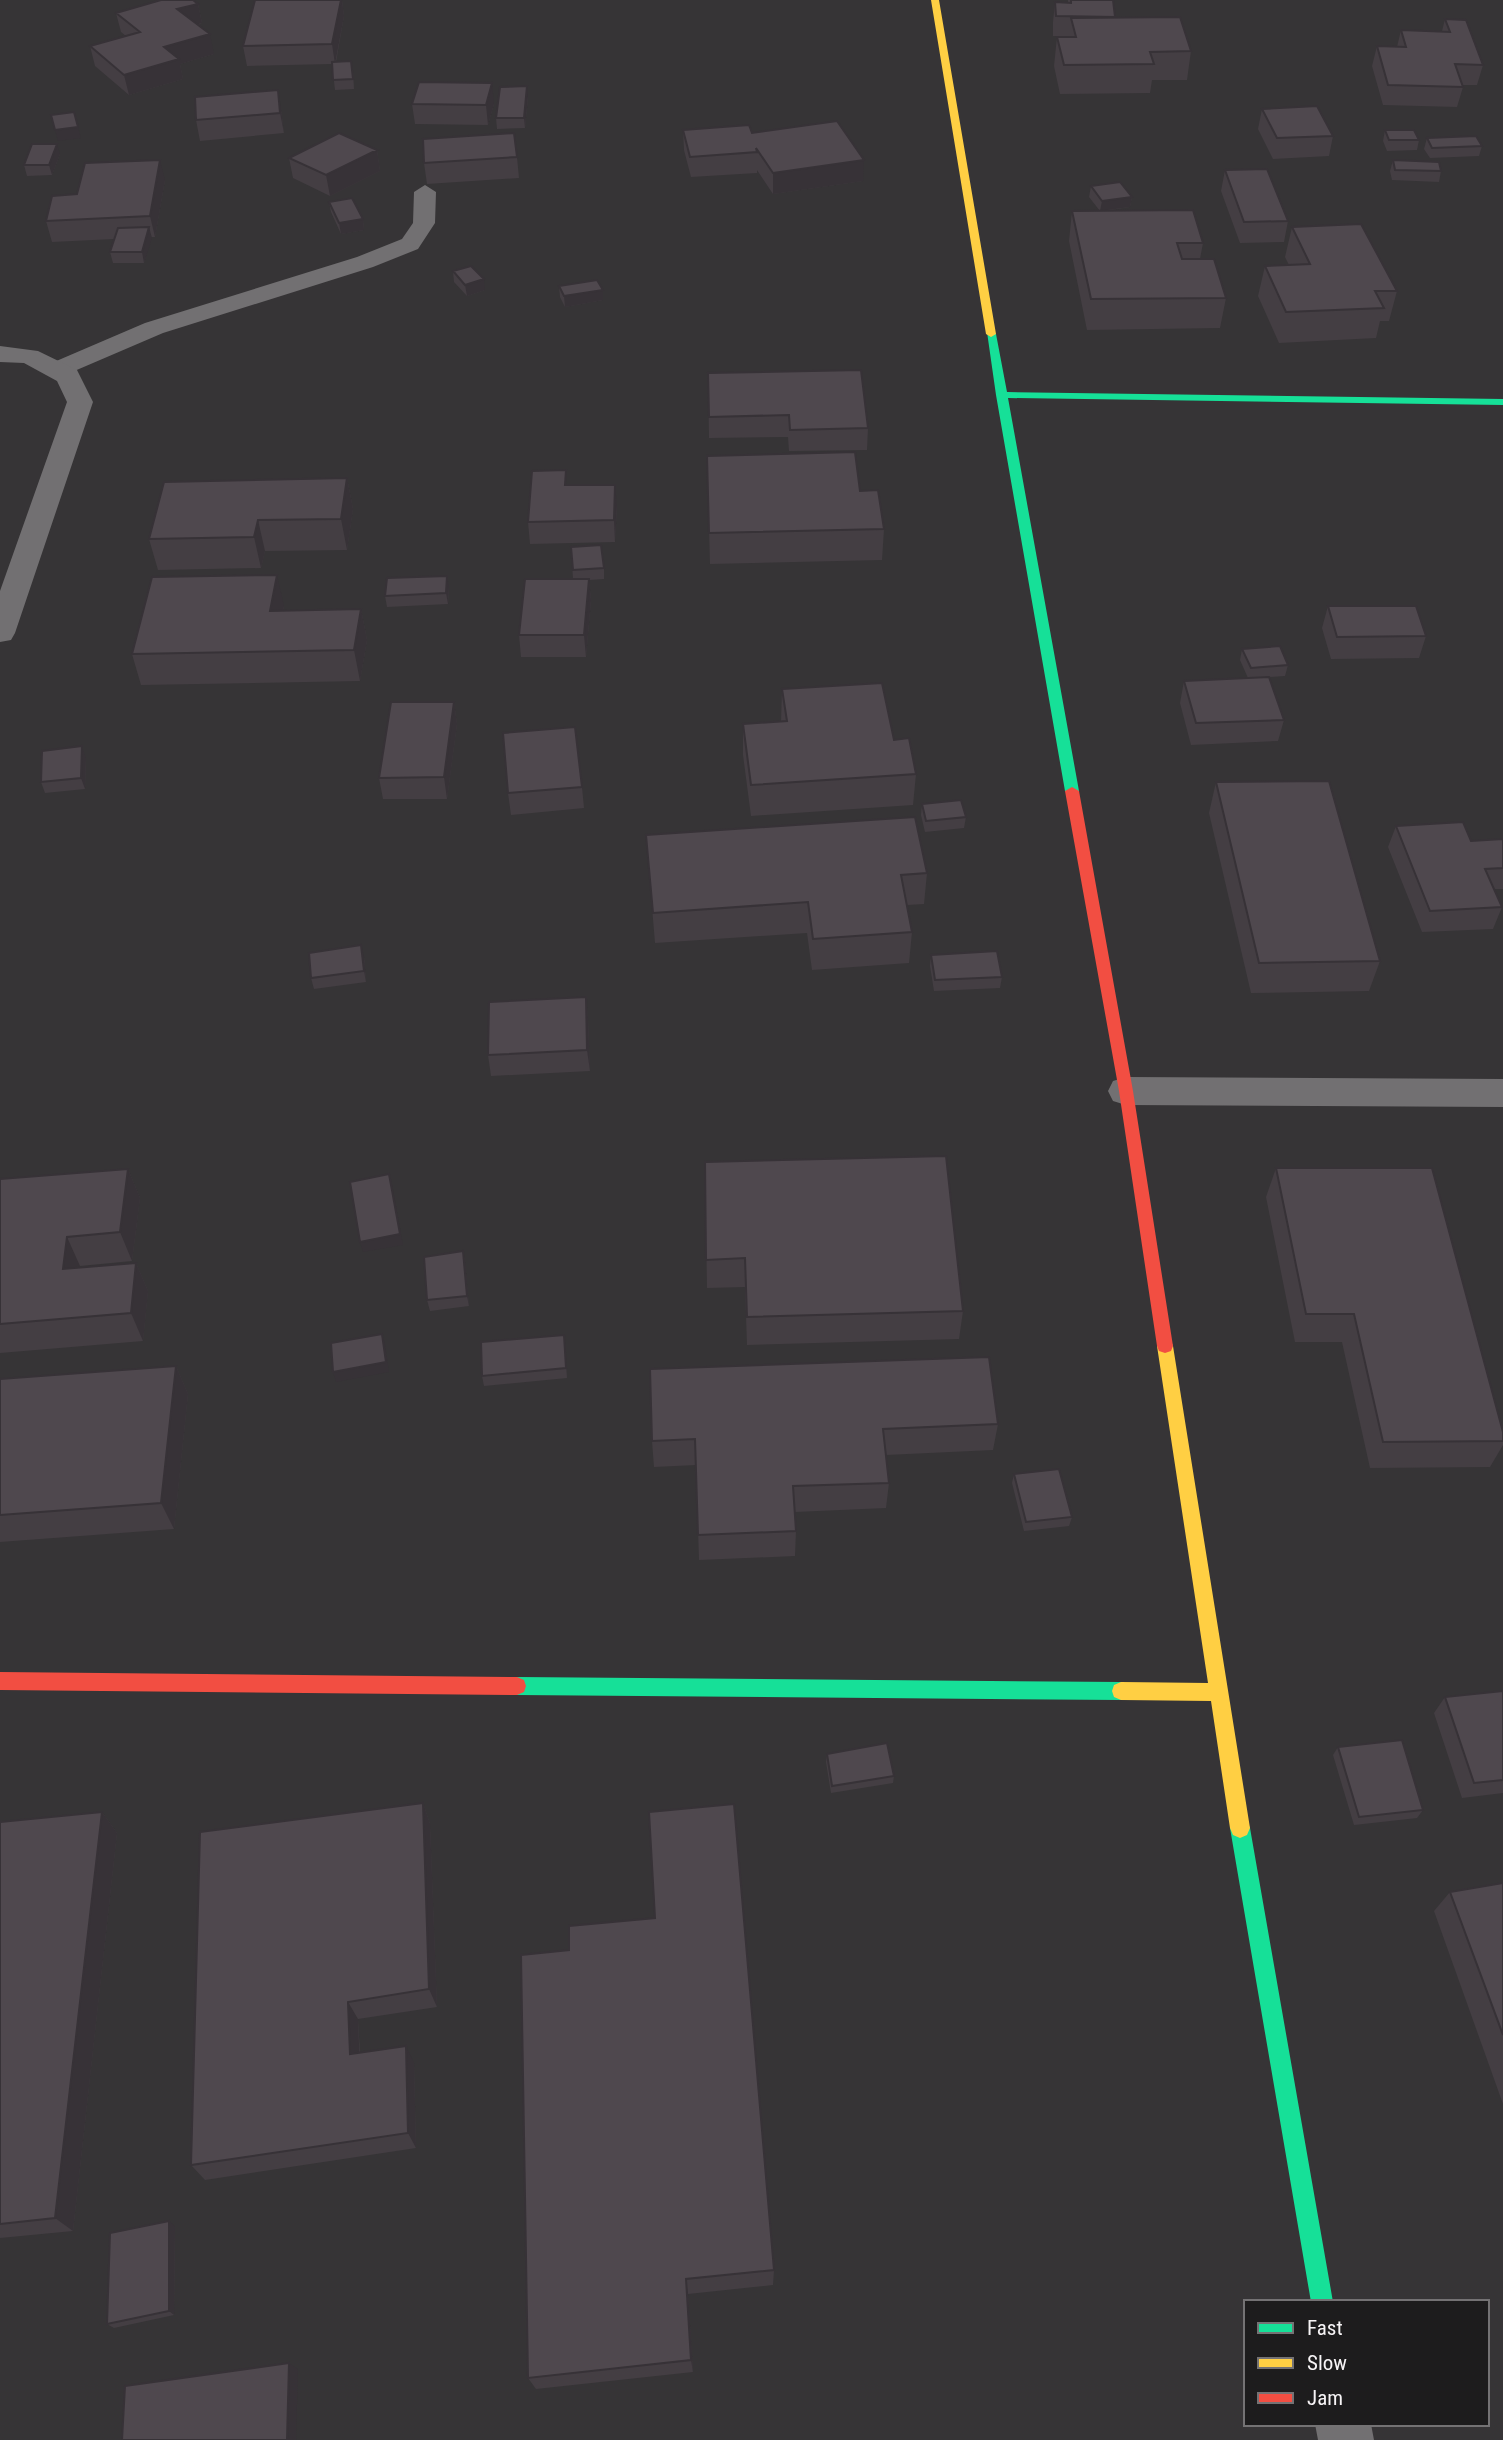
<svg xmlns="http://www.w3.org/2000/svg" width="1503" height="2440" font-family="'Roboto Condensed',sans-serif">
<rect width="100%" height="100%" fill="#363436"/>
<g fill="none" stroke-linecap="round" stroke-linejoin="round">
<path fill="#727072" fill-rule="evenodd" d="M425,185l11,7 -1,31 -17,26 -45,18 -210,66 -98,42h-18l-3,-5 3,-5 98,-42 212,-66 45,-18 11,-16 1,-31z"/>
<path fill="#727072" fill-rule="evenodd" d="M0,346l38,5 39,19 16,32 -78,231 -4,7 -11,2v-51l67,-189 -10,-21 -33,-18 -24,-1z
M1126,1077l377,2v28l-377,-2 -13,-4 -5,-10 5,-10z
M1315,2424h56l3,16h-56z"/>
<path fill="#16e098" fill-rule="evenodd" d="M987,332l9,2 11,58 496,7v6l-495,-7 71,393 -7,4 -7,-4 -69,-396z
M517,1677l604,5 7,3 2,6 -2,6 -7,3 -604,-5 -7,-3 -2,-6 2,-6z
M1240,1818l7,3 3,7 83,474h-22l-81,-474 3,-7z"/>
<path fill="#ffcf43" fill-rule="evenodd" d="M931,0h8l57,334 -5,3 -5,-3z
M1165,1339l6,2 2,5 77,482 -3,7 -7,3 -7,-3 -3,-7 -19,-127 -90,-1 -7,-3 -2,-6 2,-6 7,-3 87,1 -51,-337 2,-5z"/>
<path fill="#f24e42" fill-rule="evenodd" d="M1072,787l7,4 54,300 40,255 -2,5 -6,2 -6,-2 -2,-5 -38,-255 -54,-300z
M0,1672l517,5 7,3 2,6 -2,6 -7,3 -517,-5z"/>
</g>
<path fill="#443e43" d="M255,0h87l2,16 -8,46 17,9 1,18 -19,1 -3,-26 -85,2 -4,-20z
M1068,0h45l2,17 76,34 -4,29h-35l-2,13 -90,1 -6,-28 3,-29 12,-1h-16v-14l2,-20 13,1z
M198,4l4,19 -4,2 16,29 -34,10 3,15 -54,16 -34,-29 -5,-20 36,-10 -5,-4 -5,-19z
M1445,19l38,46 -6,20h-15l1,2 -6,20 -74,-2 -11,-39 5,-20 20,1 4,-17 41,1z
M528,97l-3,31 -28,1 -1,-11z
M412,104h82l-6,21 -73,-1z
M1262,109l71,27 -4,20 -56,3 -15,-30z
M281,110l3,23 -84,8 -4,-21z
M683,130l69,3 111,48 -90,13 -16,-24v3l-66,4 -7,-27z
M1385,130l34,10 -2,10 -30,1 -4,-10z
M1427,138l55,8 -3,10 -49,2 -6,-9z
M377,150l3,21 -50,25 -37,-18 -4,-20z
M60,154l-8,21 -25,1 -3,-11z
M517,157l2,21 -92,6 -3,-21z
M1393,160l48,11 -2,11 -47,-2 -2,-9z
M1225,170l63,51 -4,21 -44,1 -19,-52z
M165,180l-10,57h-4l-7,26h-31l-3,-11 4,-13 -62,3 -6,-21 31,-27z
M1091,186l41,11 -2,10 -26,4 99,32 -3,16 26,39 -6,30 -133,2 -18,-89 3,-30h28l-11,-14z
M329,202l34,17 1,11 -23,4 -10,-22z
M1292,227l105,64 -8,30h-9l-4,17 -97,5 -21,-47 7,-30 24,-1 -4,-8z
M453,271l32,19 -18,6 -13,-14z
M559,286l44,14 -38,7 -5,-10z
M708,373l160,55 -1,22 -78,1 -1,-14 -79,1z
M707,456l153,35 24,38 -2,31 -172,4z
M347,478l6,31 -6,41 -82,1 -4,17 -103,2 -9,-31z
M567,485l50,21 -2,36 -85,2 -2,-22z
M571,547l33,21v11l-15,1 2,20 -5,57h-65l-2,-22 54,-56z
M449,587l-1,17 -61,3 -2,-11z
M284,606l-1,5 78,-2 6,31 -7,41 -219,4 -9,-31z
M1328,606l98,30 -7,22 -88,1 -9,-31z
M1242,649l46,16 -3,11 -16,1 15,43 -6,21 -87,4 -11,-42 4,-22 64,-3 -8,-18z
M782,689l112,51 22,34 -3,31 -162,11 -8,-61v-31l38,-2z
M454,702l3,22 -10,75h-64l-4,-21z
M86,758l-1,31 -40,4 -4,-11z
M1216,782l164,179 -11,30 -118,2 -42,-180z
M582,787l2,21 -73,7 -3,-22z
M922,804l44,13 -2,11 -39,4 -4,-17z
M1396,826l75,15 32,-2v50h-9l8,18 -9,22 -71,3 -34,-85z
M646,835l281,38 -3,31 -17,1 5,27 -3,31 -97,7 -5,-37 -152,10z
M931,955l71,22 -2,11 -66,3 -4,-25z
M364,956l2,26 -52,7 -3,-11z
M586,997l2,21 2,53 -99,5 -3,-21z
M705,1162l258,149 -4,28 -212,6 -2,-58 -38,1z
M1276,1168l227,264v13l-13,22 -120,1 -28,-126h-47l-29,-145z
M128,1169l12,29 -8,63 -52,5v1l56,-4 12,28 -5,50 -143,12v-174z
M463,1251l2,11 4,44 -39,5 -3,-11z
M564,1335l3,43 -83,8 -2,-10z
M176,1366l12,28 -14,135 -174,13v-163z
M650,1369l348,55 -5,26 -107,5 3,28 -3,25 -91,4 1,19 -1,25 -96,4 -3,-95 -42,2 -2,-26z
M1014,1474l58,43 -3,9 -45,5 -12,-48z
M1503,1691v102l-41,5 -28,-85 11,-16z
M1338,1747l85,63 -6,8 -63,7 -21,-70z
M827,1754l67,22 -1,7 -62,10 -5,-31z
M423,1803l7,21 7,183 -79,12 2,34 54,10 2,85 -211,32 -14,-15z
M102,1812l15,21 -44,398 -73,7v-416z
M1503,1883v221l-69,-193 16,-19z
M521,1955l253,315 -1,15 -85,9 5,78 -157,17 -8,-11z
M175,2226l-1,89 -60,13 -7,-4z"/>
<path fill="#373237" d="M341,0h1l2,16 -9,48 -3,-20z
M198,4l4,19 -20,6 -5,-20z
M210,34l4,20 -34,10 3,15 -54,16 -5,-20 40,-28z
M492,83l2,21 -6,21 -2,-20z
M527,86l1,11 -3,31 -1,-10z
M278,90l3,20 3,23 -4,-20z
M78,127l3,11 -23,3 -3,-11z
M57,144l3,10 -8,21 -3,-10z
M377,150l3,21 -50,25 -4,-21z
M160,160l5,20 -10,57 -5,-21z
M864,160l-1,21 -90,13v-21z
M1132,197l-2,10 -30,4 2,-10z
M363,219l1,11 -23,4 -2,-11z
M149,227l3,11 -8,25 -2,-11z
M484,279l1,11 -18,6 -2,-11z
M603,290v10l-38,7 -1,-11z
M347,478l6,31 -6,41 -6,-31z
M615,485l2,21 -2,36 -1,-22z
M258,520l7,31 -4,17 -7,-31z
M277,575l7,31 -7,36 -7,-31z
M447,576l2,11 -1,17 -2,-11z
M589,579l2,21 -5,57 -2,-22z
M361,609l6,31 -7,41 -6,-31z
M454,702l3,22 -10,75 -3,-22z
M82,746l4,12 -1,31 -4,-11z
M361,945l3,11 2,26 -2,-11z
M586,997l2,21 2,53 -3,-21z
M128,1169l12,29 -8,63 -12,-29z
M392,1184l11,61 -40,7 -3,-10z
M67,1237l13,29 -4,31 -13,-28z
M463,1251l2,11 4,44 -2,-10z
M136,1263l12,28 -5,50 -12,-28z
M382,1334l3,10 4,28 -53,10 -3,-10z
M176,1366l12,28 -14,135 -13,-26z
M423,1803l7,21 7,183 -8,-18z
M102,1812l15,21 -44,398 -18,-13z
M348,2002l10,17 2,52 -10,-17z
M406,2046l8,17 2,85 -8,-15z
M169,2221l6,5 -1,89 -5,-4z
M686,2279l2,15 5,78 -2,-12z
M289,2363l9,6 -2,71h-9z"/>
<path fill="#4f484e" stroke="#373237" stroke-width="2" d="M161,0h32l5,4 -21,5 33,25 -46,13 15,12 -55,16 -34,-29 50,-14 -24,-19z
M255,0h86l-9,44 -89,2z
M1071,0h42l2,17 -59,-1 -1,-14 16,1z
M1180,17l11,34 -41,1 4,12 -90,1 -7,-28h19l-5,-19z
M1445,19l21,1 17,45 -28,-1 8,23 -75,-2 -11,-39 29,1 -5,-17 49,2z
M351,61l2,18 -20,1 -1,-18z
M419,82l73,1 -6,22 -74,-1z
M527,86l-3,32h-28l4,-31z
M278,90l2,23 -84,7 -1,-23z
M1317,106l16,30 -56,2 -15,-29z
M74,112l4,15 -23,3 -4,-15z
M837,121l27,39 -91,13 -17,-25 1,4 -67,5 -7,-27 66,-5 3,8z
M1385,130h29l5,10h-30z
M339,133l38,17 -51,25 -37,-17z
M514,133l3,24 -93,6 -1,-24z
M1476,136l6,10 -50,2 -5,-10z
M32,144h25l-8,21h-25z
M160,160l-10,56 -104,5 6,-25 25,-2 8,-31z
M1393,160l46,2 2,9 -46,-1z
M1267,169l21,52 -44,1 -19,-52z
M1120,182l12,15 -30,4 -11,-15z
M352,198l11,21 -24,4 -10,-21z
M1193,210l10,33h-26l5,16h32l12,39 -135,1 -19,-88z
M1361,224l36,67h-22l9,17 -98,4 -21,-46 45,-2 -18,-37z
M149,227l-7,25h-32l8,-24z
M471,266l13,13 -19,6 -12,-14z
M597,280l6,10 -39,6 -5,-10z
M861,370l7,58 -78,2 -1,-15 -80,2 -1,-44z
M855,452l5,39 18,-1 6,39 -175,4 -2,-77z
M566,470l-1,15h50l-1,35 -86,2 4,-51z
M347,478l-6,41 -83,1 -4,17 -105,2 15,-57z
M601,545l3,23 -31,2 -2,-23z
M277,575l-7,36 91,-2 -7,41 -222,4 20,-77z
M447,576l-1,17 -61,3 2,-18z
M525,579h64l-5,56h-65z
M1328,606h88l10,30 -89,1z
M1280,646l8,19 -37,3 -9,-19z
M1269,677l15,43 -88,3 -12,-42z
M882,683l12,57 15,-2 7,36 -165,11 -8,-61 44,-3 -5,-32z
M391,702h63l-10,75 -65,1z
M575,727l7,60 -74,6 -5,-60z
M82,746l-1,32 -40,4 1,-31z
M1329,781l51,180 -121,2 -43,-181z
M961,800l5,17 -40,4 -4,-17z
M915,817l12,56 -26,2 11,57 -99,7 -5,-37 -155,11 -7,-78z
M1463,822l8,19 32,-2v29l-18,1 17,38 -72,4 -34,-85z
M361,945l3,26 -53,7 -2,-25z
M997,951l5,26 -67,3 -4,-25z
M586,997l1,53 -99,5 1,-53z
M946,1156l17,155 -216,6 -2,-59 -39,2 -1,-98z
M1276,1168h156l71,264v9l-120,1 -29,-128h-48z
M128,1169l-8,63 -53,5 -4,32 73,-6 -5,50 -131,11v-145z
M389,1174l11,60 -40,8 -10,-60z
M463,1251l4,45 -40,4 -3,-43z
M382,1334l4,28 -53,10 -2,-29z
M564,1335l2,33 -84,8 -1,-34z
M989,1357l9,67 -115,5 6,54 -96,3 3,45 -98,4 -3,-96 -43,2 -2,-72z
M176,1366l-15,137 -161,12v-136z
M1059,1469l13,48 -46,5 -12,-48z
M1503,1691v89l-29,3 -29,-86z
M1402,1740l21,70 -64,7 -21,-70z
M887,1743l7,33 -62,10 -5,-32z
M423,1803l6,186 -81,13 2,52 56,-8 2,87 -217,32 9,-333z
M734,1804l40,466 -88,9 5,81 -163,18 -7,-423 48,-5v-24l86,-8 -6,-106z
M102,1812l-47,406 -55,6v-402z
M1503,1883v152l-53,-143z
M169,2221v90l-62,13 3,-91z
M289,2363l-2,77h-165l3,-54z"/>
<rect x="1244" y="2300" width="245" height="126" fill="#1d1c1d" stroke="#747274" stroke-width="2"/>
<rect x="1258" y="2323" width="35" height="10" fill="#16e098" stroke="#747274" stroke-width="2"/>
<text x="1307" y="2335" font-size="21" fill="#f7f4f6">Fast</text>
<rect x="1258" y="2358" width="35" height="10" fill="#ffcf43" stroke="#747274" stroke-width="2"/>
<text x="1307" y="2370" font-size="21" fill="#f7f4f6">Slow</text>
<rect x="1258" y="2393" width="35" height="10" fill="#f24e42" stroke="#747274" stroke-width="2"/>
<text x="1307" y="2405" font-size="21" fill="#f7f4f6">Jam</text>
</svg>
